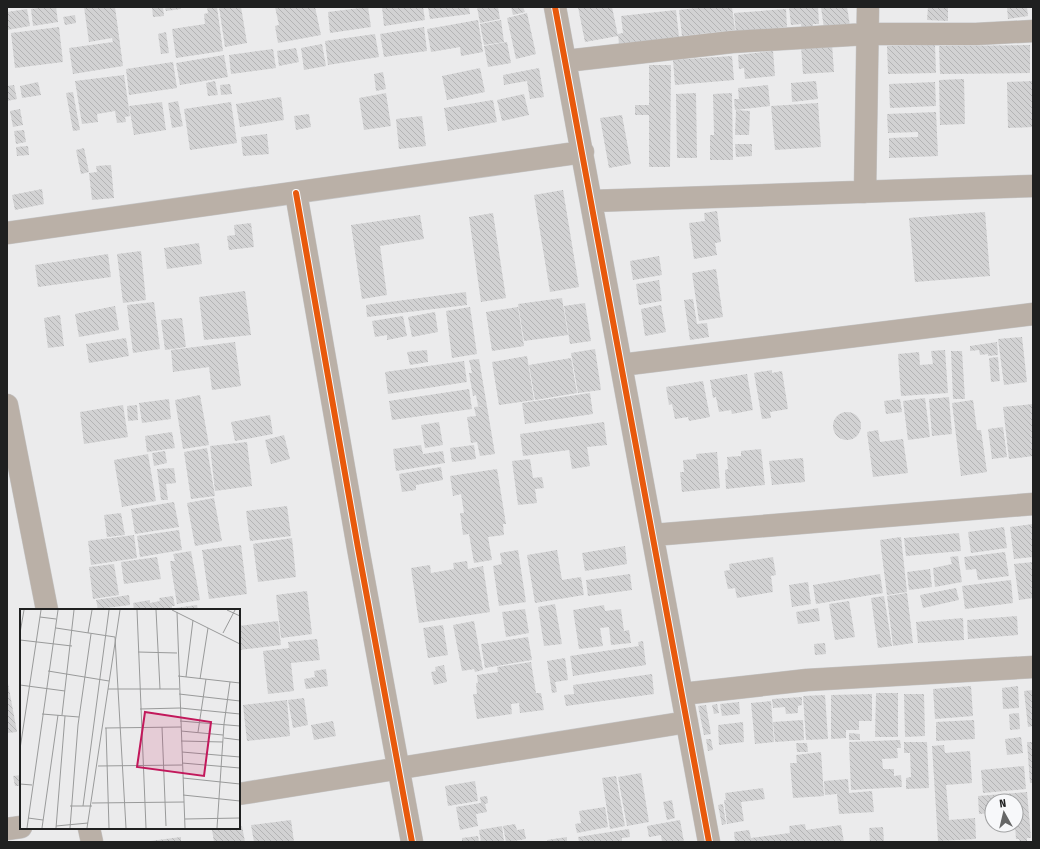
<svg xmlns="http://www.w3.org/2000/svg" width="1040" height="849" font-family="'Fira Sans Condensed',sans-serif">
<defs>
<pattern id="building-back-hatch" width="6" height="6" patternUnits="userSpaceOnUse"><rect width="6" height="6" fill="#d2d2d3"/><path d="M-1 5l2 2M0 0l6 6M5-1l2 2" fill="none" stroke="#b4b4b5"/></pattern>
</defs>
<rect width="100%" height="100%" fill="#ebebec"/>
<path fill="url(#building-back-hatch)" d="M44,7h12l2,15 -25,4 -2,-17z
M84,7h31l8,59 -50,8 -4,-26 44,-6 -1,-4 -23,4z
M152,7h11l1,9 -11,1z
M165,7h16v2l-15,2z
M207,7h10l6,44 -47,7 -4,-29 33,-5 -1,-10 4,-1z
M219,7h22l6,36 -22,4z
M275,7h40l6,28 -43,8 -3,-17 4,-1z
M368,7l3,20 -41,6 -2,-21z
M382,7h41l2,13 -41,6z
M428,7h41l1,7 -40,5z
M477,7h21l2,12 -20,4z
M511,7h12l2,5 -12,3z
M578,7h34l6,29 -33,6z
M704,7h28l3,23 -53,6 -3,-26z
M789,7h29l1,17h-6v7l-11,1 -1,-8 -10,1z
M821,7h26l3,19 -26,3z
M928,7h20v14l-21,-1z
M1007,7h20l1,9 -20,3z
M27,9l3,17 -23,4v-18z
M786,9l1,18 -19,2v4h-32l-2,-20z
M676,10l3,27 -60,7 -1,-10 5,-1 -2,-17z
M527,13l9,41 -20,5 -9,-41z
M75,15l1,8 -11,2 -2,-8z
M478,20l5,32 -22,4 -1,-9 -29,5 -4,-23z
M501,20l3,22 -20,3 -4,-21z
M59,27l4,35 -48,6 -4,-35z
M424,27l3,24 -43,6 -4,-23z
M166,32l3,21 -8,1 -3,-20z
M375,34l4,23 -51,8 -3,-24z
M507,42l4,21 -23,4 -4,-21z
M322,44l4,22 -22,4 -3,-22z
M832,44l2,28 -31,2 -2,-28z
M935,45l1,28 -48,1 -1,-28z
M1030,45v28l-90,1 -1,-28z
M296,48l3,14 -20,4 -2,-15z
M273,49l3,19 -45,6 -2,-19z
M773,51l2,25 -30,3 -1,-11 -5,1 -1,-14z
M224,55l4,22 -48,8 -4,-22z
M732,56l2,24 -59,5 -2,-25z
M173,62l4,26 -48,7 -3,-26z
M649,65h22l-1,102h-21v-52h-14v-10h14z
M480,68l5,24 -38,8 -5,-24z
M539,68l5,29 -14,2 -3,-18 -23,4 -1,-10z
M383,72l3,17 -10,2 -2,-17z
M124,75l6,41 -5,1 1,5 -9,1 -2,-12 -18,3 1,8 -16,2 -7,-43z
M964,79l1,45 -25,1 -1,-45z
M215,81l3,14 -10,1 -2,-13z
M816,81l2,18 -26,3 -1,-19z
M1033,81v46l-25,1 -1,-46z
M38,82l3,13 -19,3 -2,-12z
M935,82l1,24 -46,2 -1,-24z
M230,84l2,10 -11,1 -1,-10z
M14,85l3,14 -10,2v-15z
M768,85l2,21 -35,4 -1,-11h5l-1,-11z
M73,92l7,38 -7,1 -7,-38z
M386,93l5,33 -27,4 -5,-32z
M696,93l1,65h-20l-1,-64z
M732,93l1,67h-23v-25h4l-1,-41z
M524,94l5,21 -27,6 -5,-21z
M281,97l3,23 -44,7 -4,-23z
M493,100l4,22 -49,9 -4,-23z
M178,101l5,25 -11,2 -4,-25z
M162,102l4,28 -32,5 -5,-29z
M231,102l6,41 -47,7 -6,-41z
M818,103l3,44 -46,3 -4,-44z
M20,109l3,16 -10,2 -3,-16z
M736,110l14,1 -1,24h-14z
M936,112l2,44 -49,2v-20l29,-1v-5l-30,1 -1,-19z
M309,114l2,13 -15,3 -2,-14z
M622,115l9,49 -22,4 -9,-50z
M422,116l4,30 -27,3 -3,-30z
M24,130l2,12 -10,2 -2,-13z
M267,134l2,20 -26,2 -2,-19z
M735,144h17v12l-16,1z
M28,146l1,9 -12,1 -1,-9z
M84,148l5,24 -8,2 -5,-24z
M111,165l3,33 -22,2 -3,-27 8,-1 -1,-6z
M42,189l2,15 -29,6 -3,-15z
M563,190l16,97 -29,5 -16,-97z
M717,211l4,31 -6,1 2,12 -23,4 -5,-36 16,-2 -1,-8z
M985,212l5,64 -75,6 -6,-64z
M493,213l13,85 -25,4 -12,-85z
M420,215l4,24 -44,7 7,49 -25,4 -11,-74z
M251,223l3,24 -25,3 -2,-14 8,-1 -1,-10z
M199,243l3,21 -35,5 -3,-21z
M141,251l5,49 -23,3 -6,-49z
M108,254l3,23 -73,10 -3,-22z
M659,256l3,19 -29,5 -3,-19z
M716,269l7,48 -24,4 -7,-48z
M659,280l3,21 -23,4 -3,-21z
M245,291l6,44 -47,5 -5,-43z
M466,292l1,13 -100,12 -1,-12z
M562,298l6,37 -44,6 -6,-37z
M693,299l4,25 10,-1 2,14 -19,3 -6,-40z
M154,302l6,47 -27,4 -6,-48z
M585,303l6,38 -21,3 -6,-38z
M661,305l5,27 -21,4 -4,-27z
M115,306l4,24 -40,7 -4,-23z
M470,307l7,47 -25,4 -6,-47z
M518,307l6,39 -32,5 -6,-39z
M435,312l3,20 -26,5 -4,-20z
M60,315l4,31 -16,2 -4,-30z
M403,316l4,20 -20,4v-5l-12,2 -3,-16z
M182,318l4,29 -21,3 -4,-30z
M1022,337l5,45 -23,3 -6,-46z
M126,338l3,18 -40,7 -3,-19z
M235,342l6,44 -29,4 -3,-23 -36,5 -2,-22z
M997,342l1,13 -10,1v-2l-8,1 -1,-5 -9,1v-5z
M595,349l6,41 -23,3 -7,-40z
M427,350l1,12 -18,3 -3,-13z
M945,350l3,43 -47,3 -3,-42 21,-2 1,13 13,-1 -2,-13z
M951,351h11l3,48h-12z
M527,356l7,44 -35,5 -7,-43z
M998,357l2,24 -9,1 -2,-24z
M571,358l6,35 -42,7 -6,-35z
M479,359l16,95 -15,2 -3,-14 -6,1 -4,-26 9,-1 -2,-9 10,-1h-6l-2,-11 -3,1 -4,-23h3l-3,-13z
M464,361l3,21 -79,12 -3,-22z
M772,370v3l10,-2 6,38 -18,3 1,6 -9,1 -8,-46z
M747,374l6,36 -21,4 -1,-4 -12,2 -3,-15 -3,1 -3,-18z
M703,381l7,36 -21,4 -1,-4 -13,2 -3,-15 -3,1 -3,-18z
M469,389l3,20 -80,11 -3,-19z
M590,393l3,21 -68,10 -3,-21z
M200,395l9,50 -26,4 -8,-49z
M949,397l3,37 -20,2 -3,-37z
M925,398l5,39 -22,3 -5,-39z
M169,399l2,20 -29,4 -3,-20z
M900,399l2,13 -16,2 -2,-13z
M973,400l4,30h4l6,42 -26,4 -9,-73z
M1033,404v52l-24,3 -6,-52z
M123,405l5,32 -44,7 -4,-32z
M137,405l1,15 -10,1 -1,-15z
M833 426a14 14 0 1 1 28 0a14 14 0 1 1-28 0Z
M270,415l3,19 -38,7 -4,-19z
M439,422l4,23 -18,3 -4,-23z
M604,422l3,23 -20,2 3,19 -18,3 -3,-19 -46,6 -3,-22z
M1003,427l4,30 -15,2 -4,-30z
M878,430l2,12 23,-3 5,34 -35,4 -6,-45z
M172,432l3,16 -28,4 -2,-16z
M284,435l6,24 -19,5 -6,-24z
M247,442l5,44 -37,5 -5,-45z
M421,445l2,9 20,-3 2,12 -49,8 -3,-22z
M474,445l2,14 -24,3 -2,-14z
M207,448l8,48 -24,3 -7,-47z
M761,449l4,36 -39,4 -1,-19 3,-1 -1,-12 14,-1v-5z
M165,451l2,12 -13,3 -2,-13z
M717,452l3,36 -38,4 -2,-20h4l-1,-12 14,-1 -1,-5z
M148,454l8,47 -34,6 -8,-47z
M803,458l2,24 -33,3 -3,-24z
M530,459l3,19 9,-1 2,11 -9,1 2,14 -19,2 -6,-44z
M441,467l2,13 -27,5v5l-14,2 -3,-18z
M174,468l2,15 -10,1 2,16h-7l-4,-31z
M497,469l9,55h-3l1,11 -16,2 4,23 -18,3 -5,-29 -6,1 -3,-22h4l-3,-19 -8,2 -3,-20z
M214,498l8,43 -27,5 -8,-43z
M174,502l5,25 -44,7 -4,-25z
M287,506l4,30 -41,5 -4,-30z
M121,513l4,22 -18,2 -3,-22z
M1033,524v33l-19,2 -4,-32z
M1004,527l3,21 -36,5 -3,-21z
M179,530l3,20 -42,7 -3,-21z
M959,533l2,18 -55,5 -2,-18z
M134,535l3,23 -46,7 -3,-24z
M901,537l6,55 -20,3 -7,-55z
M292,538l4,39 -38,5 -5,-38z
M241,545l6,49 -38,5 -7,-49z
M625,546l2,18 -42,7 -3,-18z
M518,550l8,52 -27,4 -6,-40 9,-2 -2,-11z
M557,550l5,30 19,-3 3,18 -49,8 -8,-48z
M191,551l9,49 -23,4 -7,-43h5l-2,-7z
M1005,552l4,24 -31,4 -2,-11 -10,1 -2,-13z
M958,556l4,26 -27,5 -2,-19 19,-4 -2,-7z
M157,557l4,22 -37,5 -3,-22z
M773,557l3,18 -5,1 2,16 -36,6 -2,-10 -7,1 -4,-18 6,-1 -1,-6z
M467,561l1,8 15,-3 7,46 -71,11 -8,-55 19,-3 1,8 23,-4 -1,-6z
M1033,562v36l-14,2 -5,-36z
M114,564l5,31 -26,4 -4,-32z
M930,569l2,18 -23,3 -2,-18z
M630,574l2,16 -44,6 -2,-16z
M880,574l3,19 -67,11 -3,-19z
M1011,580l2,23 -48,6 -3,-23z
M808,582l3,22 -19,3 -3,-22z
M956,588l3,12 -36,8 -3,-13z
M307,591l5,43 -31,4 -5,-43z
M907,593l6,50 -20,3 -6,-50z
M129,595l1,10 -32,4 -2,-9z
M173,596l2,10h-3v4h-36v-2l-2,1 -1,-6 17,-3v3l10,-2 -1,-3z
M884,596l8,50 -14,2 -7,-50z
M849,601l6,36 -20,3 -6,-36z
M555,604l7,40 -18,2 -6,-39z
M197,605l1,5h-23v-2z
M604,605l1,6 16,-2 3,22 5,-1 2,13 -20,2 -2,-18 -9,1 3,18 -24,3 -6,-39z
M818,608l2,13 -22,3 -2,-12z
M525,609l4,24 -23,4 -4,-25z
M1017,616l1,19 -50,4 -1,-19z
M963,618l1,22 -46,3 -2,-21z
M278,621l3,24 -42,5v-24z
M474,621l9,49 -8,2 -1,-3 -12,2 -9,-46z
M443,625l5,30 -20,3 -5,-30z
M528,637l4,23 -47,8 -4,-24z
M317,639l3,21 -29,3 3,28 -26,3 -5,-43 26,-3 -1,-6z
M643,641l3,24 -73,11 -3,-20 69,-10 -1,-4z
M825,643l1,11 -11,1 -1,-11z
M565,658l3,22 -13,2 2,10 -5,1 -5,-32z
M531,662l5,31h5l3,17 -24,3 -1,-10 -8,1 1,10 -35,5 -4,-25h4l-1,-11h2l-1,-8 21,-3 -1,-5z
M444,665l3,17 -13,3 -3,-13 5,-1 -1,-4z
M326,669l2,17 -22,3 -2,-10 11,-2 -1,-6z
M652,674l2,20 -88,12 -2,-11 10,-1 -1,-9z
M7,678l10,54 -10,1z
M971,686l2,30 -38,3 -2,-30z
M1018,686l1,22 -16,1 -1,-21z
M1033,690v36l-5,1 -4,-36z
M876,693h22v44h-23z
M872,694v27h-13v9h-13v8l-15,1v-44z
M904,694h20l1,42 -20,1z
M825,695l3,44 -22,1 -3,-44z
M802,697v8l-4,1v7l-12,1 -1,-7 -12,1 -1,-9z
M304,698l4,27 -15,3 -5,-28z
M287,700l3,36 -43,5 -4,-36z
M771,701l3,41 -19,2 -4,-41z
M739,702l1,12 -18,2 -2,-12z
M717,704l2,9 -5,1 -2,-9z
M706,705l5,29 -7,1 -6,-29z
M1019,713l1,16 -10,1 -1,-16z
M803,720l1,20 -29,2 -2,-20z
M974,720l1,19 -39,2v-19z
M333,721l3,15 -22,4 -3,-15z
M743,722l1,20 -25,3 -1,-20z
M849,733l11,1v6h-11z
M1021,737l2,16 -16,2 -2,-16z
M706,739h5l2,11 -5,1z
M900,740l1,8h-4l1,10 -16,1 1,10h11v7l7,-1 1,12 -51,3 -2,-48z
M904,742h23l2,46 -23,1v-11l5,-1 -1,-24h-6z
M1027,742h6v41h-3z
M796,743h11l1,9h-11z
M944,745l1,8 25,-2 2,32 -26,2 3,35 26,-2 1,21 -38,2 -6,-95z
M821,752l3,44 -31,2 -3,-35h7l-1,-8z
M1024,766l2,23 -43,4 -2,-23z
M641,773l8,49 -22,4 -9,-49z
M21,775v11h-6l-2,-10z
M616,776l9,50 -15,3 -8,-51z
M848,779l1,14 23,-2 2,21 -35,2 -2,-20 -12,1 -1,-14z
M475,781l3,20 -30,5 -3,-20z
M763,788l2,11 -24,3 3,19 -17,3 -3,-24h2l-1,-7z
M1027,792l4,46h-4v4h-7l-1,-3h-3l-1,-14h1v-5h4v-9l-4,1v-11h-24v12l-13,1 -1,-18z
M487,796l1,7 -3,1 2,8 -11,2 2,12 -18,4 -4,-23 25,-4 -1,-6z
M672,800l3,18 -8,2 -4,-18z
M723,804l3,20 -4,1 -4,-20z
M605,807l3,20 -31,6 -2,-9 6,-1 -2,-12z
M291,820l3,22h-40l-3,-17z
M680,820l4,22h-22l-1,-7 -12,2 -2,-11z
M515,824l2,6 7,-1 2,10 -12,2v1h-8l-3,-16z
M805,824l1,6 35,-5 3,17h-109l-1,-10 15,-2 2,8 39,-5 -1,-7z
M239,826h3l3,16h-31l-2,-12 27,-2z
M502,826l2,16h-23l-2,-12z
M883,827l1,15h-14l-1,-14z
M629,829l1,8 -8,1v4h-43l-1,-5z
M478,836l1,6h-17v-4z
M181,837v5h-31v-1z
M567,837v5h-20v-2z"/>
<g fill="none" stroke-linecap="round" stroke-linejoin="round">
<defs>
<path id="street" d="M555,7l154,835
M566,61l166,-19 135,-8h109l57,-3
M865,192l3,-185
M296,193l62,355 54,294
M592,201l441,-15
M7,233l576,-81
M621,365l412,-51
M7,405l40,205
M653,535l380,-31
M682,694l125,-14 226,-13
M239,794l448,-72
M89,828l3,14
M7,829l14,-2"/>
</defs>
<use href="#street" stroke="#c6c6c7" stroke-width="23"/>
<use href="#street" stroke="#bab0a7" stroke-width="22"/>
<defs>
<path id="cycleway" d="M555,7l154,835
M296,193l62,355 54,294"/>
</defs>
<use href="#cycleway" stroke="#f7f8fa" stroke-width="8"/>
<use href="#cycleway" stroke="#e8590c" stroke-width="6"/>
</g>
<g transform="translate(20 609)">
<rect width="220" height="220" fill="#ebebec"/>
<path fill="none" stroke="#999a9a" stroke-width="1" d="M117,1l9,218M136,1l4,79M152,1l68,34M207,1l13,6M157,3l8,216M20,8l16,2M36,19l59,9 11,191M0,24l4,-23M68,24l4,-23M203,24l12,-23M0,31l52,6M118,43l39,1M28,62l61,10M158,67l62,7M166,68l7,-57M180,70l8,-51M0,76l45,6M88,80h71M159,85l61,7M120,100l40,-1 60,6M22,105l37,3M42,106l12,-105M160,112l60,5M142,118l4,99M85,119l76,-1M86,119l3,100M161,122l42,4M178,123l8,-53M204,129l16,2M161,132l42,1M0,140l21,-139M162,143l58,5M162,154l58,5M78,157l84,-1M163,169l57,6M0,175l12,1M163,186l57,6M72,194l92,-1M50,197h22M63,197l26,-196M8,209l15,2M165,210l55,-1M36,217l32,-3M7,219l31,-218M22,219l16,-113M36,219l9,-112M50,219l8,-103 13,-91M67,219l33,-218M197,219l7,-104 6,-42"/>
<path fill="#c2185b" fill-opacity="0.15" stroke="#c2185b" stroke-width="2" d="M125,103l66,10 -7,54 -67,-9z"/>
<rect width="220" height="220" fill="none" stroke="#1f2020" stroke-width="2"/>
</g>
<rect width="1040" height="849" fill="none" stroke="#1f2020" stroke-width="16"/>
<g transform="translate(1004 813) rotate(352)"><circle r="19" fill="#f7f8fa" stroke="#a1a2a3"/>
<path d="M0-3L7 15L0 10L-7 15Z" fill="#666767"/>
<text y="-6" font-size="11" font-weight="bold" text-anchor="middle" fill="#1f2020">N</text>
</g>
</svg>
